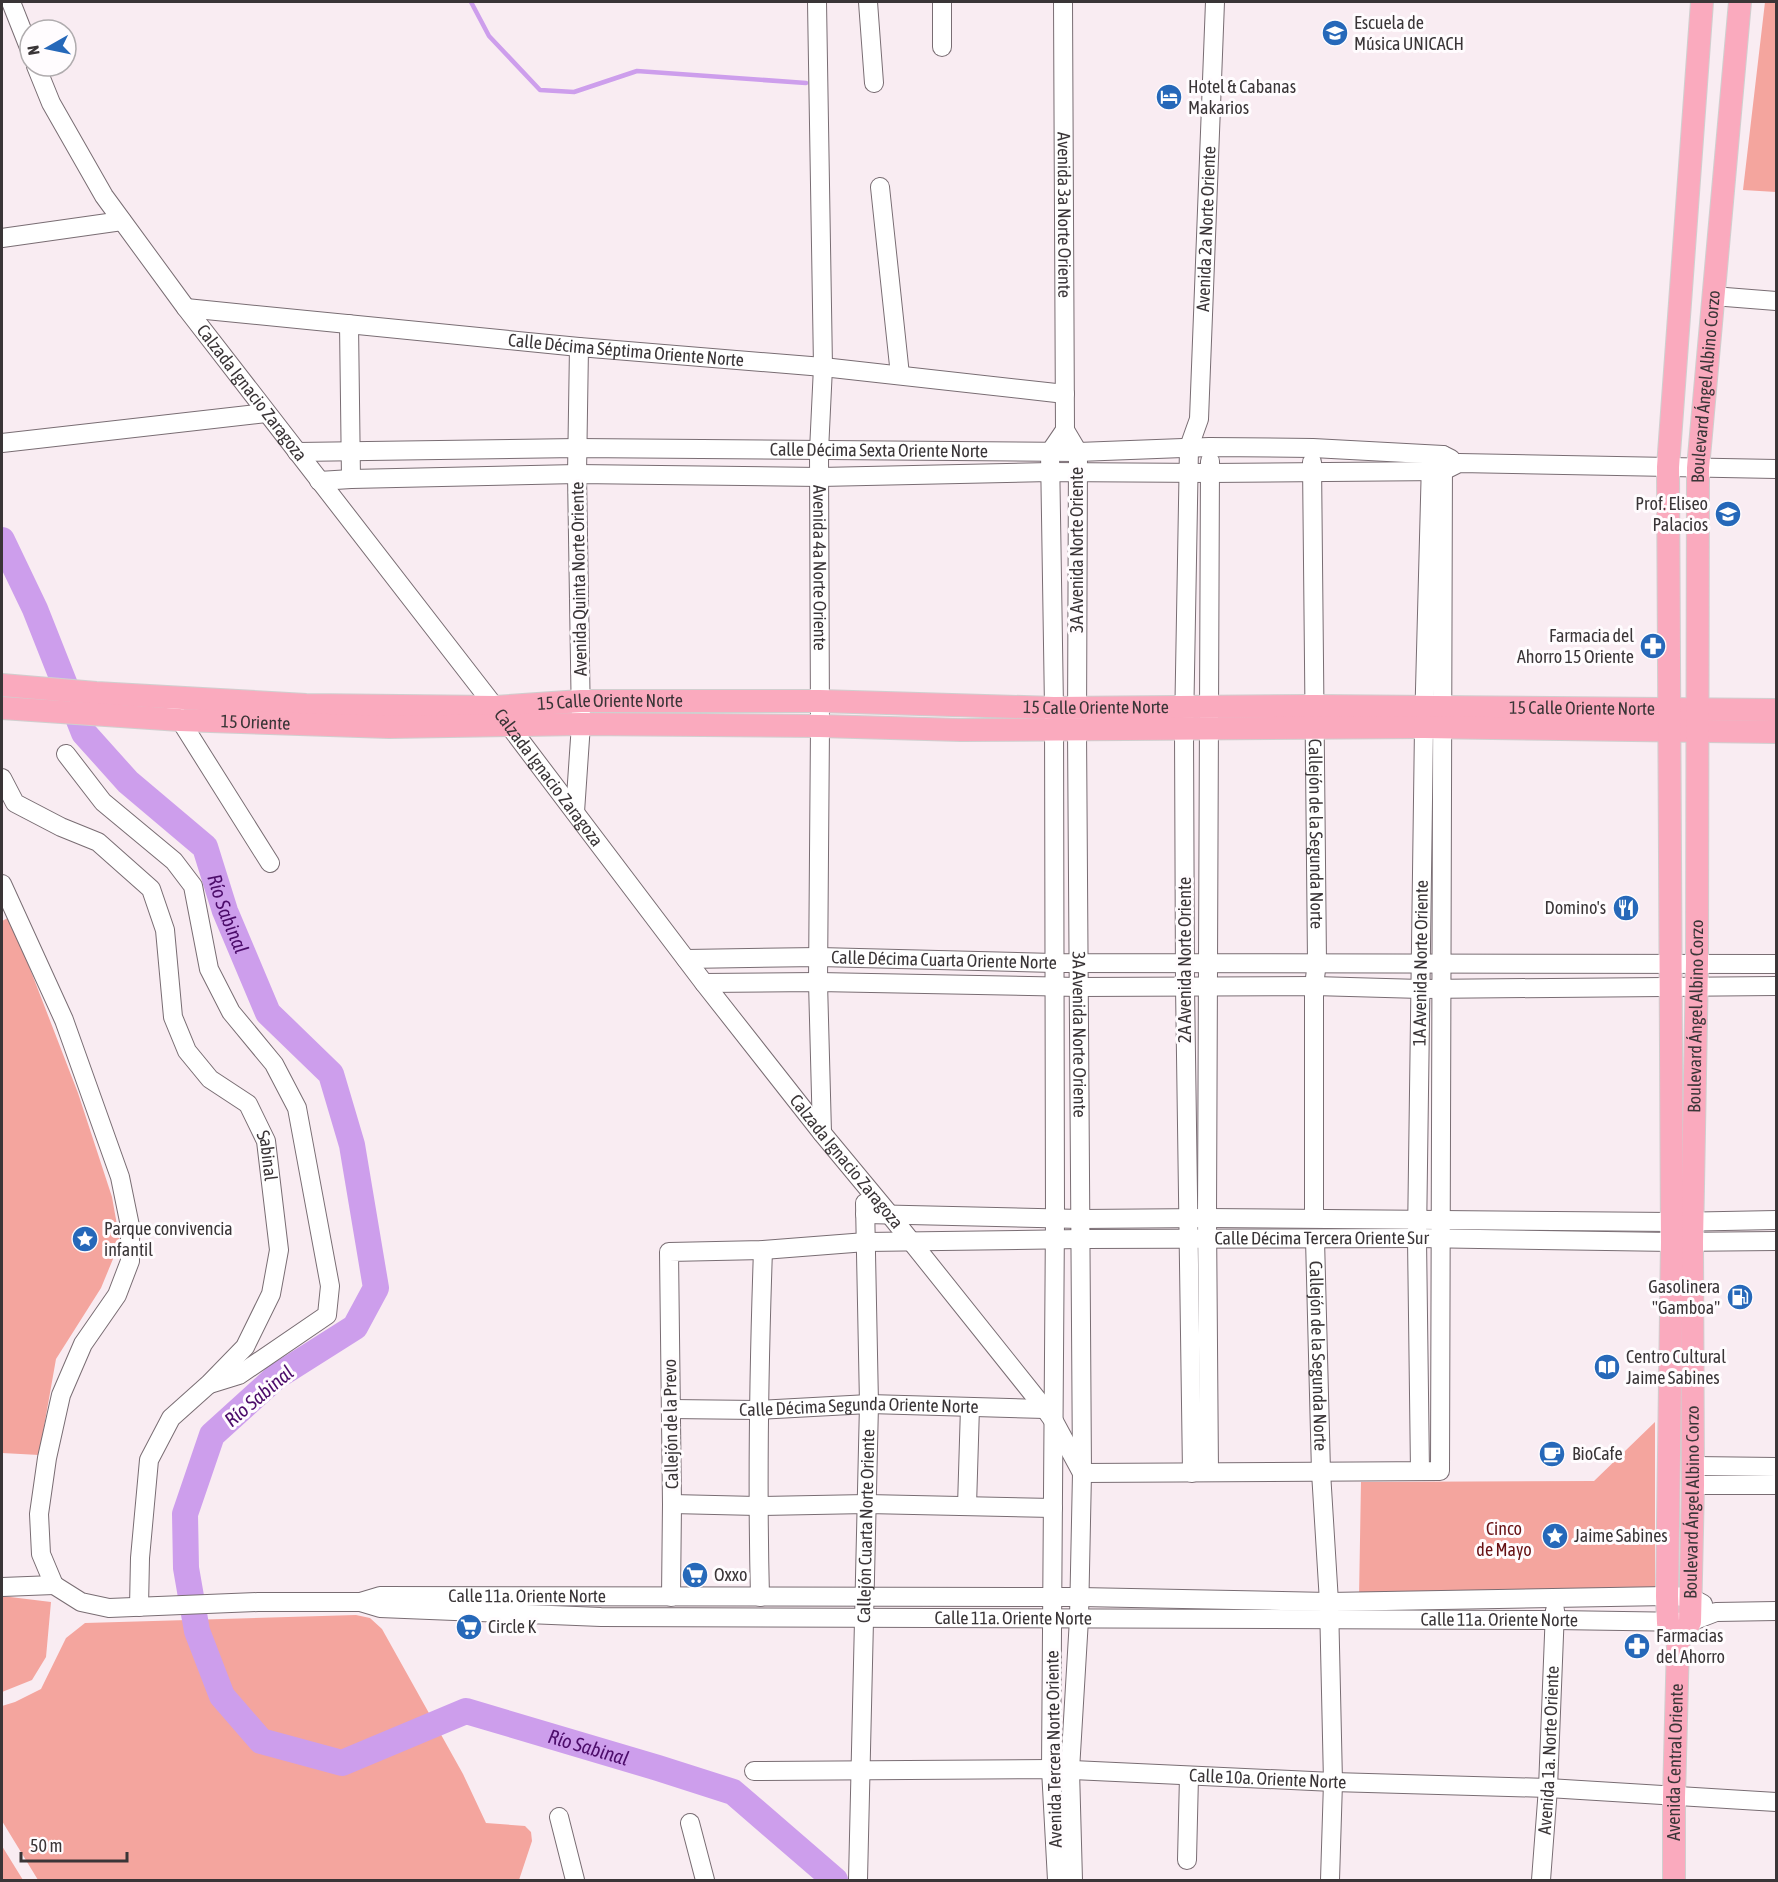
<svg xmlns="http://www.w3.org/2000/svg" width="1778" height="1882" font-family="'Asap Condensed',sans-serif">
<rect width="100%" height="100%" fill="#f9ecf2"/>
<path fill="#f4a59e" d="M1765,2h11v190l-33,-2z
M10,917l68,176 34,104 8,45 -19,46 -45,71 -17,96 -37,-2v-532z
M1655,1422v173l-296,3 2,-116 233,-1z
M2,1596l49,6 -5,55 -14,23 -30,12z
M356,1615l14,3 12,11 81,145 23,49 39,3 6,6 1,9 -13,39h-481l-36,-59v-115l13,-4 26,-13 25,-51 19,-15z
M2,1846l21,34h-21z"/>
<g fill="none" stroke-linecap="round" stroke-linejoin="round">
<path stroke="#cd9eec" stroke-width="4.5" d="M471,2l18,34 51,54 34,2 63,-21 169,12"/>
<path stroke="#cd9eec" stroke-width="26" id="s1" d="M2,540l33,69 49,124 44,49 77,65 20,64 43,102 63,61 21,71 24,143 -21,39 -79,50 -64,58 -27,79 1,54 11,63 25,65 39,45 81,22 124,-52 192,57 75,24 102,88"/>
<defs>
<g id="minor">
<path d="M11,2l19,48"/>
<path id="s2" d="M817,2l6,365 -4,84 1,275 -2,256 4,151"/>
<path d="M868,2l6,81"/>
<path id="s3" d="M1063,2l2,428 13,22 -1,277 5,744 -3,146 -9,151 3,110"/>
<path d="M942,47v-45"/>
<path id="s4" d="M36,66l15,37 53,93 82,112 309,399 209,276 118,150 68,82 155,194 10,14 27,50 358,-2 3,-1016"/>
<path d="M880,187l20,188"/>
<path d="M2,238l120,-17"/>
<path d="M1713,296l63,5"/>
<path id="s5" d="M186,308l393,39 244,20 242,27"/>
<path d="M349,324l2,155"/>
<path d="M2,443l264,-30"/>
<path id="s6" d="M297,452l280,-4 501,4 131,-5 104,1 130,7 8,4"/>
<path id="s7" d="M1312,462l5,500 -3,24v232"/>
<path d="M319,481l32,-2 226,-5 243,3 230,-5 160,1 233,-2 16,-8 317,6"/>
<path d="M175,712l95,151"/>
<path d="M66,754l37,48 71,59 19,25 16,83 22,43 43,52 23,44 33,178 -3,29 -88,60 -29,9"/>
<path id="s8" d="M2,778l13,25 46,24 37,15 53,47 14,41 8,87 14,34 23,28 38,25 18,37 13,109 -8,44 -26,53 -36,37 -38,34 -22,42 -9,98 -1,49"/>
<path d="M575,812l6,-88 -4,-250 2,-127"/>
<path d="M2,884l62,136 56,157 10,49v35l-13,34 -34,49 -22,51 -14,63 -8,56 2,40 13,31"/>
<path id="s9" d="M686,959l133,-2 235,6 722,1"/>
<path d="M704,983l114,-1 261,5 235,-1 107,3 355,-3"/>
<path d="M865,1214l216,5 126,-1 465,4 104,-2"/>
<path id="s10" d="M1315,1239l6,233 8,130 4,180 -3,98"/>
<path id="s11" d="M671,1409l87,1 111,-6 176,5"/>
<path d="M1694,1466l82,1"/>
<path id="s12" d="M1420,1471l-3,-233 7,-511 7,-265"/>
<path d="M1209,1472l-2,-254 3,-757"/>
<path id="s13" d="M1192,1473l-7,-487 -1,-257 5,-282 10,-28 16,-417"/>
<path d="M1693,1485h83"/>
<path d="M672,1504l85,2 110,-2 186,4"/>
<path d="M967,1506l3,-99"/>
<path id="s14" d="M54,1585l27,17 28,6 149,-6h102l20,6 221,9 954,3 135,2 26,-10 60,-1"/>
<path d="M2,1587l52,-2"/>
<path id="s15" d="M671,1597l1,-93 -3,-252 94,-2 103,-8 215,-3 336,-1 255,4 104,-1"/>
<path d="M760,1597c-3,-116 -1,-231 3,-347"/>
<path id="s16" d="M360,1602l20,-6 700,1 249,5 338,-6 23,1 13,7"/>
<path id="s17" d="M754,1771l297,-2 282,13 215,6 228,14"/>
<path d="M559,1817l16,63"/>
<path d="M690,1823l15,57"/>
<path d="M1187,1860l2,-84"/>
<path id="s18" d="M858,1880l11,-476 -4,-201"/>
<path d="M1057,1880l-6,-111 4,-551 -1,-510 -4,-256 15,-22"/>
<path id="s19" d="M1541,1880l7,-92 7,-178"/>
</g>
<g id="major">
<path id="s20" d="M2,685l94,8 210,12 189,2 86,-6h239l234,7 260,-2 462,4"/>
<path id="s21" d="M2,708l178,12 209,7 192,-3 239,2 141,4 463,-3 352,5"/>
<path id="s22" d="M1678,1643l12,-21 3,-137 -1,-243 5,-279 1,-495 42,-466"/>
<path id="s23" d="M1674,1880v-83l4,-154 -10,-20 -1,-27 5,-354 -4,-775 34,-465"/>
</g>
</defs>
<use href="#minor" stroke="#796d73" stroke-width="20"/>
<use href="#major" stroke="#d0cfcf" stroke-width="24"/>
<use href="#minor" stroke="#fff" stroke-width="18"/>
<use href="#major" stroke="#faaabe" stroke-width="22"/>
</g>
<defs>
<symbol id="university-disc" viewBox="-11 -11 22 22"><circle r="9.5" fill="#2668b9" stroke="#fffcfe"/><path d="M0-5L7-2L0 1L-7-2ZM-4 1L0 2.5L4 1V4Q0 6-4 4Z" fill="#fff"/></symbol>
<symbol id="hotel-disc" viewBox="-11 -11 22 22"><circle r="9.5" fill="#2668b9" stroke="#fffcfe"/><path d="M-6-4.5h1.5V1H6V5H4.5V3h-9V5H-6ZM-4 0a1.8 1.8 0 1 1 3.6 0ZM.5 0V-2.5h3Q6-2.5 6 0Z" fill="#fff"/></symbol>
<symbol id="school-disc" viewBox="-11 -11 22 22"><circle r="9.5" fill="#2668b9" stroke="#fffcfe"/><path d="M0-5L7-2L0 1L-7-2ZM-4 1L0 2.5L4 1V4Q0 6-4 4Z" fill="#fff"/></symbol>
<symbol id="pharmacy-disc" viewBox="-11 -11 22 22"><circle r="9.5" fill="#2668b9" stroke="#fffcfe"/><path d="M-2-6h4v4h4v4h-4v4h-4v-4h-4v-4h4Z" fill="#fff"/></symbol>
<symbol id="restaurant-disc" viewBox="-11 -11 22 22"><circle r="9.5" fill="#2668b9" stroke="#fffcfe"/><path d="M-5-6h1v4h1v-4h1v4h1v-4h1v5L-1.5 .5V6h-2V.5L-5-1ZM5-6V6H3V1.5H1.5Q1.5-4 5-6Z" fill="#fff"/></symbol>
<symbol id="sight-disc" viewBox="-11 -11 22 22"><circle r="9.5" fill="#2668b9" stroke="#fffcfe"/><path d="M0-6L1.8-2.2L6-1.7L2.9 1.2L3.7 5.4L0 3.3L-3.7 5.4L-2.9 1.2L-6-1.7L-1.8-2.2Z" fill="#fff"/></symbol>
<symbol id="fuel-disc" viewBox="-11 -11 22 22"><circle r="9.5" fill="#2668b9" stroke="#fffcfe"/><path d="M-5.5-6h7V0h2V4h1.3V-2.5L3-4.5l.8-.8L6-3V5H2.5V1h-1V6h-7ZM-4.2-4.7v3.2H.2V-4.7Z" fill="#fff"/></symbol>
<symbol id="library-disc" viewBox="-11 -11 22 22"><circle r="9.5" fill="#2668b9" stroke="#fffcfe"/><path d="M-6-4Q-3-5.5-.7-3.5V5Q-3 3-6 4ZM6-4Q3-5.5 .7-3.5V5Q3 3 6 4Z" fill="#fff"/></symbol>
<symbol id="cafe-disc" viewBox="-11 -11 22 22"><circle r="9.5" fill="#2668b9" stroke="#fffcfe"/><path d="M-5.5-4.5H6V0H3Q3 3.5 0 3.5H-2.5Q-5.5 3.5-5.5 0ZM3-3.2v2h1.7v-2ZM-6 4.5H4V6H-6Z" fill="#fff"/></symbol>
<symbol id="supermarket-disc" viewBox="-11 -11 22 22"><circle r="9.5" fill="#2668b9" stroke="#fffcfe"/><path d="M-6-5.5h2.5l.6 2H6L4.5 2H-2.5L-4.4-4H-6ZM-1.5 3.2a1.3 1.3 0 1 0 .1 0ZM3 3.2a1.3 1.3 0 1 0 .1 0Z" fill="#fff"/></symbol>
</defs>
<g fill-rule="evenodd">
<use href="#university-disc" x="1320" y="18" width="30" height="30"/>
<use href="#hotel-disc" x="1154" y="82" width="30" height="30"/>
<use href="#school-disc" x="1713" y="499" width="30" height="30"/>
<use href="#pharmacy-disc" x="1638" y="631" width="30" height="30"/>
<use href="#restaurant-disc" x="1611" y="893" width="30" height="30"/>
<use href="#sight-disc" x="70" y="1224" width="30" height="30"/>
<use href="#fuel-disc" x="1725" y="1282" width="30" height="30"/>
<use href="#library-disc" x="1592" y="1352" width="30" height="30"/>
<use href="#cafe-disc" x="1537" y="1439" width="30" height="30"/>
<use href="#sight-disc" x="1540" y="1521" width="30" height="30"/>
<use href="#supermarket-disc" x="680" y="1560" width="30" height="30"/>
<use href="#supermarket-disc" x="454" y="1612" width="30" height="30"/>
<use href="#pharmacy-disc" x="1622" y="1631" width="30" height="30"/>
</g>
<g text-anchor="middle" stroke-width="6" stroke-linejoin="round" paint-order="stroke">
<g font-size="18" fill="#3a3537" stroke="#fffcfe" text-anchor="start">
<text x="1354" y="29">Escuela de<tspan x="1354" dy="21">Música UNICACH</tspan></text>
<text x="1188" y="93">Hotel &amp; Cabanas<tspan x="1188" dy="21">Makarios</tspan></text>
<text x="1708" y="510" text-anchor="end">Prof. Eliseo<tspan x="1708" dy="21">Palacios</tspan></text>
<text x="1634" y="642" text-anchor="end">Farmacia del<tspan x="1634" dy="21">Ahorro 15 Oriente</tspan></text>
<text x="1606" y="914" text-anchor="end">Domino's</text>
<text x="104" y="1235">Parque convivencia<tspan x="104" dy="21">infantil</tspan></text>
<text x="1720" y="1293" text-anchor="end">Gasolinera<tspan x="1720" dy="21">"Gamboa"</tspan></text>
<text x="1626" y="1363">Centro Cultural<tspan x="1626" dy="21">Jaime Sabines</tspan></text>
<text x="1572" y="1460">BioCafe</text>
<text x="1574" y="1542">Jaime Sabines</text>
<text x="714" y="1581">Oxxo</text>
<text x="488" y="1633">Circle K</text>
<text x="1656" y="1642">Farmacias<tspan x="1656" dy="21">del Ahorro</tspan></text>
</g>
<g font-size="18" fill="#3a3537" stroke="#fffcfe">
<text dy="6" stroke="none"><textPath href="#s3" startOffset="213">Avenida 3a Norte Oriente</textPath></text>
<text dy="6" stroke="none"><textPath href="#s13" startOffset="1246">Avenida 2a Norte Oriente</textPath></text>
<text dy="6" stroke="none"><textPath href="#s5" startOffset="442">Calle Décima Séptima Oriente Norte</textPath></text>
<text dy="6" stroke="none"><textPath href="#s22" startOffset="1260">Boulevard Ángel Albino Corzo</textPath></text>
<text dy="6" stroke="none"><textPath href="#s4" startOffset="393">Calzada Ignacio Zaragoza</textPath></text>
<text dy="6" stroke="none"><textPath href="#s6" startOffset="582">Calle Décima Sexta Oriente Norte</textPath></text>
<text transform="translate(1077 550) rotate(-90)" y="6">3A Avenida Norte Oriente</text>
<text dy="6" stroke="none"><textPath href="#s2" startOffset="566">Avenida 4a Norte Oriente</textPath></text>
<text transform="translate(579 579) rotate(-91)" y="6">Avenida Quinta Norte Oriente</text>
<text dy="6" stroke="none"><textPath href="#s20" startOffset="609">15 Calle Oriente Norte</textPath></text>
<text dy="6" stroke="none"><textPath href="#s20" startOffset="1095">15 Calle Oriente Norte</textPath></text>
<text dy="6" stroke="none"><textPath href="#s20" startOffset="1581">15 Calle Oriente Norte</textPath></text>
<text dy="6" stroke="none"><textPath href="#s21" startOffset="254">15 Oriente</textPath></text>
<text dy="6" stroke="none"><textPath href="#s4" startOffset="879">Calzada Ignacio Zaragoza</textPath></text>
<text dy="6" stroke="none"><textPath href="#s7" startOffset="372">Callejón de la Segunda Norte</textPath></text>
<text dy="6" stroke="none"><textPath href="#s9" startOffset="258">Calle Décima Cuarta Oriente Norte</textPath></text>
<text transform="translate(1185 960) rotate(-90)" y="6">2A Avenida Norte Oriente</text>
<text dy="6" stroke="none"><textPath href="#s12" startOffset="508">1A Avenida Norte Oriente</textPath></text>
<text dy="6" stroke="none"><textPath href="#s22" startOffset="630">Boulevard Ángel Albino Corzo</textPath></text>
<text dy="6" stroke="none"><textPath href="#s3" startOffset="1036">3A Avenida Norte Oriente</textPath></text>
<text dy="6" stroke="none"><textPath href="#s8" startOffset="496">Sabinal</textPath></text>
<text dy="6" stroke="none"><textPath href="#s4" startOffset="1365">Calzada Ignacio Zaragoza</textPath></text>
<text dy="6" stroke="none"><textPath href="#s15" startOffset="998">Calle Décima Tercera Oriente Sur</textPath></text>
<text dy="6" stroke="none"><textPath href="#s10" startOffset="117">Callejón de la Segunda Norte</textPath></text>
<text dy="6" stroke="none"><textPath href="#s11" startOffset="188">Calle Décima Segunda Oriente Norte</textPath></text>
<text transform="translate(671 1424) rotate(-91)" y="6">Callejón de la Prevo</text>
<text dy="6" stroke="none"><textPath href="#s22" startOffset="144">Boulevard Ángel Albino Corzo</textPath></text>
<text dy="6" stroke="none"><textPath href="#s18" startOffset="354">Callejón Cuarta Norte Oriente</textPath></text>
<text dy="6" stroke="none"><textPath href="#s16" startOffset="168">Calle 11a. Oriente Norte</textPath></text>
<text dy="6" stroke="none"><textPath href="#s14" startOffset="966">Calle 11a. Oriente Norte</textPath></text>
<text dy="6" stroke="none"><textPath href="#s14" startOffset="1452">Calle 11a. Oriente Norte</textPath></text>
<text transform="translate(1054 1749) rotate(-91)" y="6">Avenida Tercera Norte Oriente</text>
<text dy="6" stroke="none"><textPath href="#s19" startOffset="130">Avenida 1a. Norte Oriente</textPath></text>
<text dy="6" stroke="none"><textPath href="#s23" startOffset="118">Avenida Central Oriente</textPath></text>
<text dy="6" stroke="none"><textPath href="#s17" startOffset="514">Calle 10a. Oriente Norte</textPath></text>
</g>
<g font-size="18" fill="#671114" stroke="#fffcfe">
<text x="1504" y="1535">Cinco<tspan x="1504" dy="21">de Mayo</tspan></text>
</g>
<g font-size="20" font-style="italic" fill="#4c0c6a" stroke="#fffcfe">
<text dy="7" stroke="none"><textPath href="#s1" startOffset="447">Río Sabinal</textPath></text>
<text transform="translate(259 1396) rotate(-40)" y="7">Río Sabinal</text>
<text dy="7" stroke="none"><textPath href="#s1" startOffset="1762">Río Sabinal</textPath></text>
</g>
</g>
<rect width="1778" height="1882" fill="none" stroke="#3a3537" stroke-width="6"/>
<g transform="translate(48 48) rotate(261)"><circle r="28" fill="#fffcfe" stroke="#b0acae" stroke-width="1.5"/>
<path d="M0-4.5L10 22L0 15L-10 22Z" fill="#2668b9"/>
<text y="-9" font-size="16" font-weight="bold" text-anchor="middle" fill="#3a3537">N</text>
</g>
<path d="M21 1852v9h106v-9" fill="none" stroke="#3a3537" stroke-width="3"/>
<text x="30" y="1852" font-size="18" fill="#3a3537" stroke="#fffcfe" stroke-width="4.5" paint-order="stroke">50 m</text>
</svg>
